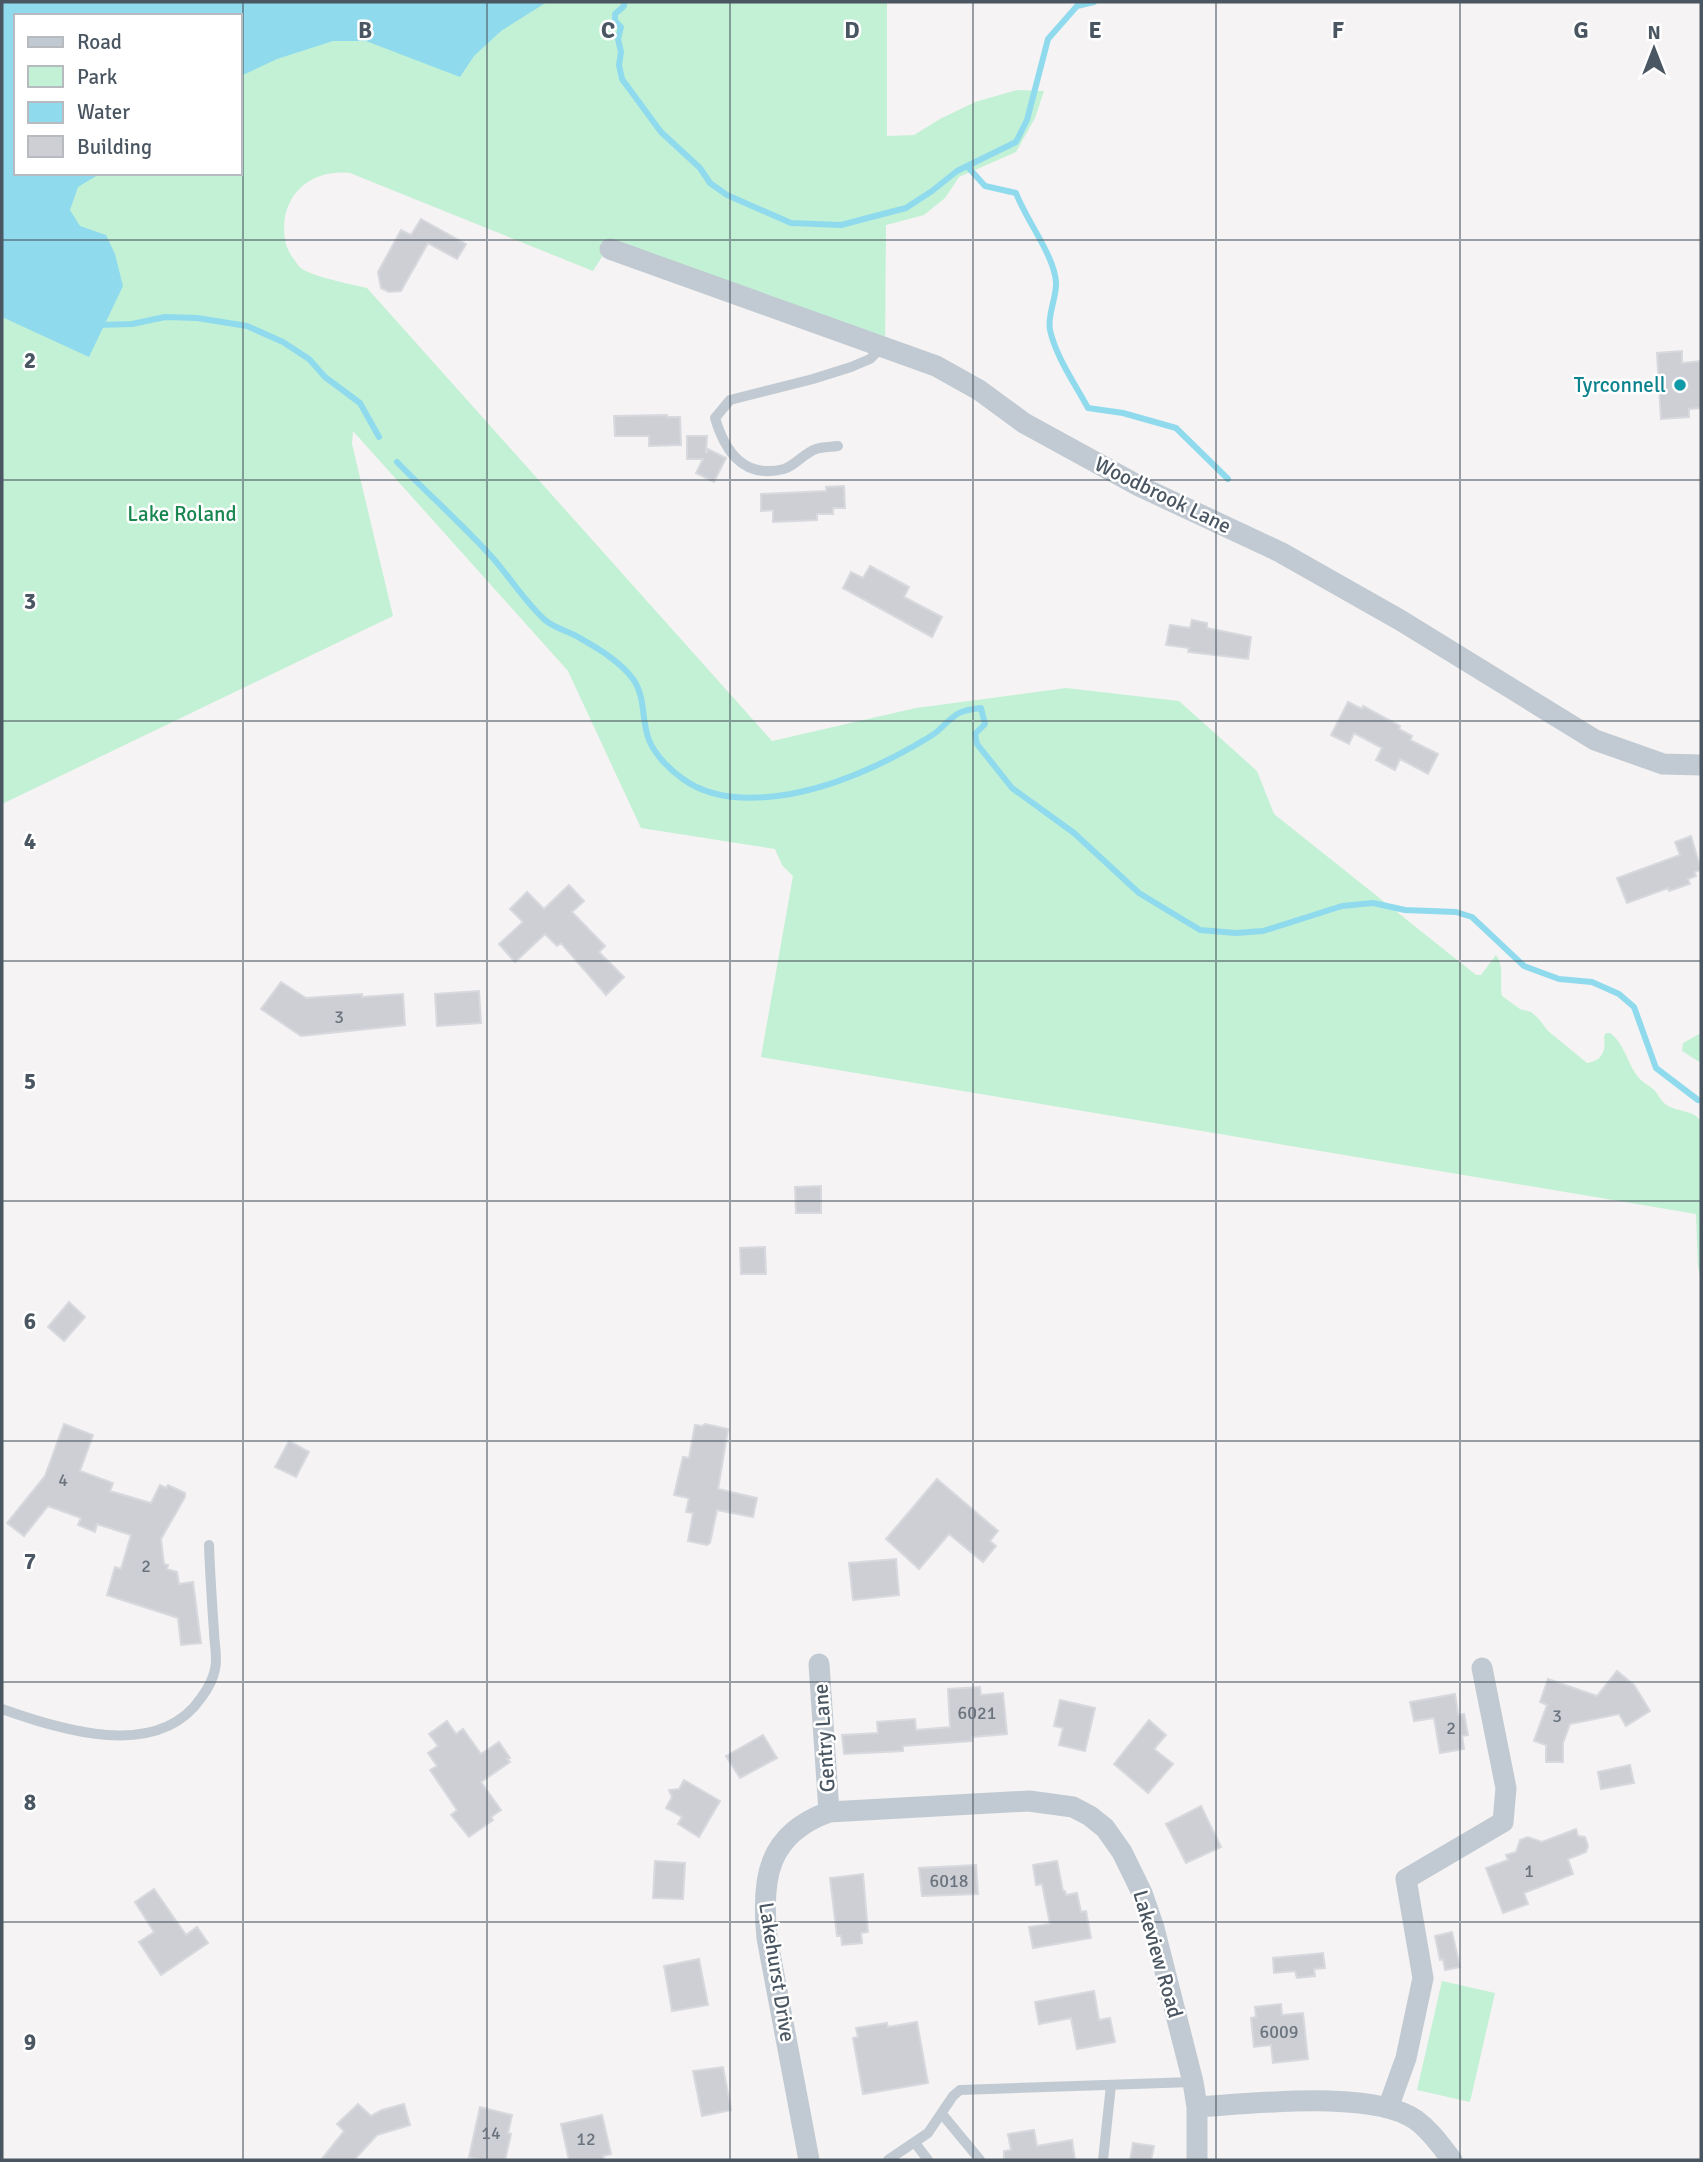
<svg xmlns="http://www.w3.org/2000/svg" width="1703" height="2162" font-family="Signika,sans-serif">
<rect width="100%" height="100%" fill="#f5f3f3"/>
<path fill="#c3f1d5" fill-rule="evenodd" d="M2,2h885v134l27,-1 26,-16 35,-17 42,-12 27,1 -9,27 -19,34 -57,25 -14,21 -21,17 -38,10 -1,127 -274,-109 -18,28 -243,-98c-35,-4 -65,17 -66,54 0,13 2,21 9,31 3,4 6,10 11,12 15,8 46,14 63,18l405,453 144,-33 150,-20 113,13 78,70 17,43 202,161h5l15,-20c9,13 3,25 6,41l18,13 11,3 7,6 10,13 39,32c16,-2 19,-13 17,-27l2,-3h4c13,9 17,28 26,41 4,7 11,10 17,15 4,3 6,9 10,13 11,11 28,6 38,19v161l-3,-16 -2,-52 -935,-157 32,-181 -11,-11 -7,-16 -134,-21 -73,-157 -215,-240 -1,13 41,172 -391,188zM16,16h224v157h-224z
M1701,1033v30l-19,-12 1,-8z
M1442,1981l53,12 -25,109 -53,-12z"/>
<path fill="#90daee" d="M2,2h545l-46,29 -27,25 -14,21 -94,-36h-33l-56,18 -34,16 -3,4v-63h-224v157h85l-23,14 -8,23 10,16 26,9 9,19 8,32 -34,71 -87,-40z"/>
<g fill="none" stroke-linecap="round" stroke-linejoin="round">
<path stroke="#90daee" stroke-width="6" d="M624,2v4l-9,8v7l6,6 -3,12 3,13 -2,13 3,14 39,53 39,36 10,15 17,12 64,28 50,2 65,-17 26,-17 25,-20 59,-29 11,-22 21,-81 29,-33 17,-4
M967,166l18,20 31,7c10,27 38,62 40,89 1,15 -9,33 -6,48 6,27 25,54 38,78l35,5 53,15 52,51
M98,325l34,-1 33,-7 32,1 50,8 36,16 26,17 16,18 35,26 19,34
M397,462c31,32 64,61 94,94 19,21 33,45 54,64 9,8 23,11 33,17 19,11 42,24 55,42 13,18 8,41 16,61 6,15 21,30 34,39 30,22 73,21 108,15 42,-8 86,-27 123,-48 8,-5 19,-10 26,-17 17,-16 17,-18 41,-21l4,16 -10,10 2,10 35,44 62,45 65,60 61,37 36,3 27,-2 79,-25 31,-3 32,7 51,2 16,5 52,49 35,13 33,3 27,12 15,13 22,61 42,32"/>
</g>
<path fill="#cdcfd5" stroke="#d7d9de" stroke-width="2" d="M421,219l45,25 -9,15 -29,-16 -27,48 -12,1 -8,-4 -3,-16 23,-42 10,5z
M1682,351v12l19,-2v47l-12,1v8l-28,2 -4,-66z
M667,415v2h13l1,28 -32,1v-10h-34l-1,-20z
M687,436h20l-1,17 2,-4 18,9 -12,24 -18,-9 7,-14h-16z
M844,486l1,22h-12v6h-16v6l-44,2v-12l-12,1v-17l65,-3v-4z
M870,566l39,21 -5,10 38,20 -10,20 -89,-49 8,-16 12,6z
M1192,620l15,3v5l44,9 -3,22 -60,-7 1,-4 -23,-3 4,-20 20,3z
M1348,702l14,7 1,-3 37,20 -1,3 13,7 -2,4 28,14 -10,20 -28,-15 -5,11 -19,-10 6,-12 -28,-15 -5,11 -18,-9z
M1691,836l10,34 -7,2 2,4 -8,3 2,5 -21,7 -1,-3 -41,15 -10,-25 63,-23 -5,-13z
M569,885l15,16 -12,11 33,34 -6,6 25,25 -18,18 -45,-52 -4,3 -12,-12 -30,28 -16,-18 24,-22 -13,-13 17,-17 17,17z
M281,982l25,16 56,-4v3l41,-3 2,31 -104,11 -40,-27z
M479,991l2,32 -44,3 -2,-32z
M821,1186v27h-25l-1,-26z
M765,1247l1,27h-25l-1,-26z
M69,1302l16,15 -21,24 -16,-14z
M64,1424l29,11 -13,36 33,12 -3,8 41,12 9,-18 6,3 2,-3 17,8v4l-24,42 3,25 4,1 -1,4 10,3 2,12 14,-2 8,61 -20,2 -3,-27 -71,-23 8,-28 6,2 10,-34 -34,-11 -2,8 -17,-7 3,-7 -33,-12 -24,30 -17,-13 38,-47z
M705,1424l23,5 -10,60 39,9 -4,19 -36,-7 -7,33 -3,2 -19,-4 5,-28 -7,-1 3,-14 -15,-3 9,-38 6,1 6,-33 7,1z
M289,1441l20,11 -13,25 -21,-10z
M937,1479l61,52 -8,10 6,5 -13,16 -34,-28 -30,35 -33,-30z
M896,1559l3,36 -46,5 -4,-37z
M1617,1671l17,14 16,26 -24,15 -7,-12 -49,10 -7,19v19h-17v-17l-12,-4 13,-36 -7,-3 8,-23 49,17z
M980,1687l1,8 22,-2 4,41 -35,3v4l-69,5v5l-59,3 -2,-19 36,-2 -1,-11 38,-3 1,11 34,-3 -2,-38z
M1455,1694l3,21 6,-1 4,21 -6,1 2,13 -24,4 -6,-35 -20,3 -4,-19z
M1060,1700l35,8 -10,43 -26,-6 4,-17 -9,-2z
M1149,1720l17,15 -12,14 19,15 -25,29 -34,-29z
M447,1721l9,13 7,-5 18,25 18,-12 11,16 -3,1 3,3 -29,20 20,28 -10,7 2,3 -24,17 -18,-22 6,-5 -27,-40 7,-4 -9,-13 10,-7 -9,-12z
M763,1735l14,23 -37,20 -14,-22z
M1630,1765l4,18 -33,6 -3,-17z
M684,1780l36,21 -21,36 -21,-13 4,-7 -16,-9 6,-11 -3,-7 10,-1z
M1201,1806l20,41 -35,16 -20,-39z
M1576,1829l2,7 7,1 3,9 -2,6 -18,7 5,15 -49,19 4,11 -25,9 -17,-45 22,-8 -2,-5 10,-3 4,-12 8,-3 14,5z
M655,1861l30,2 -2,36 -30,-1z
M1057,1861l6,30h2l1,4 11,-2 4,19 5,-1 5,27 -58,10 -4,-21 21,-3 -8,-40 -6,1 -3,-20z
M976,1865l2,29 -56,2 -3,-28z
M863,1874l5,58 -7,1 1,10 -20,2 -1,-9h-4l-7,-58z
M154,1889l32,46 11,-8 11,16 -47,32 -22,-33 15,-10 -19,-30z
M1452,1932l8,35 -15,3 -2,-11 -3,1 -5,-24z
M1323,1953l2,15 -11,1 1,7 -18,2 -2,-7 -21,2 -1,-15z
M699,1959l9,46 -36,6 -8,-45z
M1094,1991l5,29 11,-2 5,24 -38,7 -6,-31 -32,6 -4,-22z
M1281,2004l1,11 21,-2 5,46 -35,4 -2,-18 -17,2 -3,-29 5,-1 -1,-10z
M917,2022l11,61 -65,11 -10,-56 5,-1 -2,-9 31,-5 1,4z
M723,2067l8,43 -29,6 -9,-45z
M358,2104l13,12 11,-6 22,-6 6,21 -33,10 -23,25h-33l23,-29 -7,-7z
M480,2107l32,8 -4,18 3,1 -6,26h-23l-13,-3z
M602,2115l9,39 -8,2 1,4h-35l-8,-36z
M1034,2130l3,16 35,-6 3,20h-71v-9l7,-1 -3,-16z
M1133,2143l21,3 -3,14h-21z"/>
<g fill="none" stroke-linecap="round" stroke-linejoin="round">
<path stroke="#c1cad2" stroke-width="10" d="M838,446c-7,1 -16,1 -22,3 -12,4 -20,16 -32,20 -40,10 -59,-17 -69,-51l15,-18 83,-21 38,-12 19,-8 12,-12
M2,1709c59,21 156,52 199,-11 6,-8 12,-18 14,-29 3,-11 -1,-26 -1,-37 -2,-29 -4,-58 -5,-87
M942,2114l38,46
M915,2143l13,17
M888,2160l40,-27 25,-37 7,-6 233,-8
M1103,2160l8,-75"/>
<path stroke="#c1cad2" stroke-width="21" d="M610,249l326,117 43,24 45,33 115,63 141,66 120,68 195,120 68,24 38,1
M819,1664l10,148
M1197,2107c54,-3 175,-18 219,13 15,11 25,26 36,40
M1388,2108l18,-50 17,-80 -17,-99 97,-57 3,-34 -24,-120
M809,2160l-42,-222c-6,-59 0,-104 62,-126l200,-11 44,6 17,9 15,12 17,24 20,41 12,35 39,154 4,25v53"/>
</g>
<path fill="none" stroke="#4a5661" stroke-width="2" stroke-opacity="0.55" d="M243,2v2158M487,2v2158M730,2v2158M973,2v2158M1216,2v2158M1460,2v2158M2,240h1699M2,480h1699M2,721h1699M2,961h1699M2,1201h1699M2,1441h1699M2,1682h1699M2,1922h1699"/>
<circle fill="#0f9aa8" stroke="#fff" stroke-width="2.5" cx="1680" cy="385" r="7"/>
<g text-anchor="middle" stroke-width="5" stroke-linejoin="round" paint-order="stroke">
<g font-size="18" fill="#6b747e">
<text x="339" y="1023">3</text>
<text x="63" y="1486">4</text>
<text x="146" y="1572">2</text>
<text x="977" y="1719">6021</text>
<text x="1557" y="1722">3</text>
<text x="1451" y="1734">2</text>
<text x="1529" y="1877">1</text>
<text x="949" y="1887">6018</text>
<text x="1279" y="2038">6009</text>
<text x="491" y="2139">14</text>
<text x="586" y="2145">12</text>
</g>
<g font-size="21" fill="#0d838f" stroke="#fff" text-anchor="end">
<text x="1666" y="392">Tyrconnell</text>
</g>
<g font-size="21" fill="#4a5661" stroke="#fff">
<text transform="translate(1163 495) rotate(26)" y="7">Woodbrook Lane</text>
<text transform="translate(824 1738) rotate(-94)" y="7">Gentry Lane</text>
<text transform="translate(1158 1954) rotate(74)" y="7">Lakeview Road</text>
<text transform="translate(777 1972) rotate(81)" y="7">Lakehurst Drive</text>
</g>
<g font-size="21" fill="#17864f" stroke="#fff">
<text x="182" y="521">Lake Roland</text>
</g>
</g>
<g font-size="23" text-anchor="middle" font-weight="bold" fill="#4a5661" stroke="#fff" stroke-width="5" stroke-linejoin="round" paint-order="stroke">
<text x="365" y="38">B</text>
<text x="608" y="38">C</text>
<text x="852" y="38">D</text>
<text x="1095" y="38">E</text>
<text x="1338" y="38">F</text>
<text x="1581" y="38">G</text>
<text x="30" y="368">2</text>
<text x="30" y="609">3</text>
<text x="30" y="849">4</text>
<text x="30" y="1089">5</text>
<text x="30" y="1329">6</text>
<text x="30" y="1569">7</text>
<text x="30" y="1810">8</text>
<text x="30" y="2050">9</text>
</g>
<rect width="1703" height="2162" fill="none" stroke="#4a5661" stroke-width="7"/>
<rect x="14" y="14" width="228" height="161" fill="#ffffff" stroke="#b7bbc0" stroke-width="2"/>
<rect x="28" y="37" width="35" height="10" fill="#c1cad2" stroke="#b7bbc0" stroke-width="2"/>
<text x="77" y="49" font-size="21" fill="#4a5661">Road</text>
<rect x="28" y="66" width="35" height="21" fill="#c3f1d5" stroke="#b7bbc0" stroke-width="2"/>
<text x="77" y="84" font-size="21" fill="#4a5661">Park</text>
<rect x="28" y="102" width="35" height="21" fill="#90daee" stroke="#b7bbc0" stroke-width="2"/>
<text x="77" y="119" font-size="21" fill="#4a5661">Water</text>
<rect x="28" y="136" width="35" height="21" fill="#cdcfd5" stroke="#b7bbc0" stroke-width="2"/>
<text x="77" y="154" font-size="21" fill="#4a5661">Building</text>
<g transform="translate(1654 49)" stroke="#ffffff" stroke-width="5" paint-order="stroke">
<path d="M0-5L12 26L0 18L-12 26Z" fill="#4a5661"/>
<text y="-10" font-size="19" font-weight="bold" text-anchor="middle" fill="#4a5661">N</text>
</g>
</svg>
